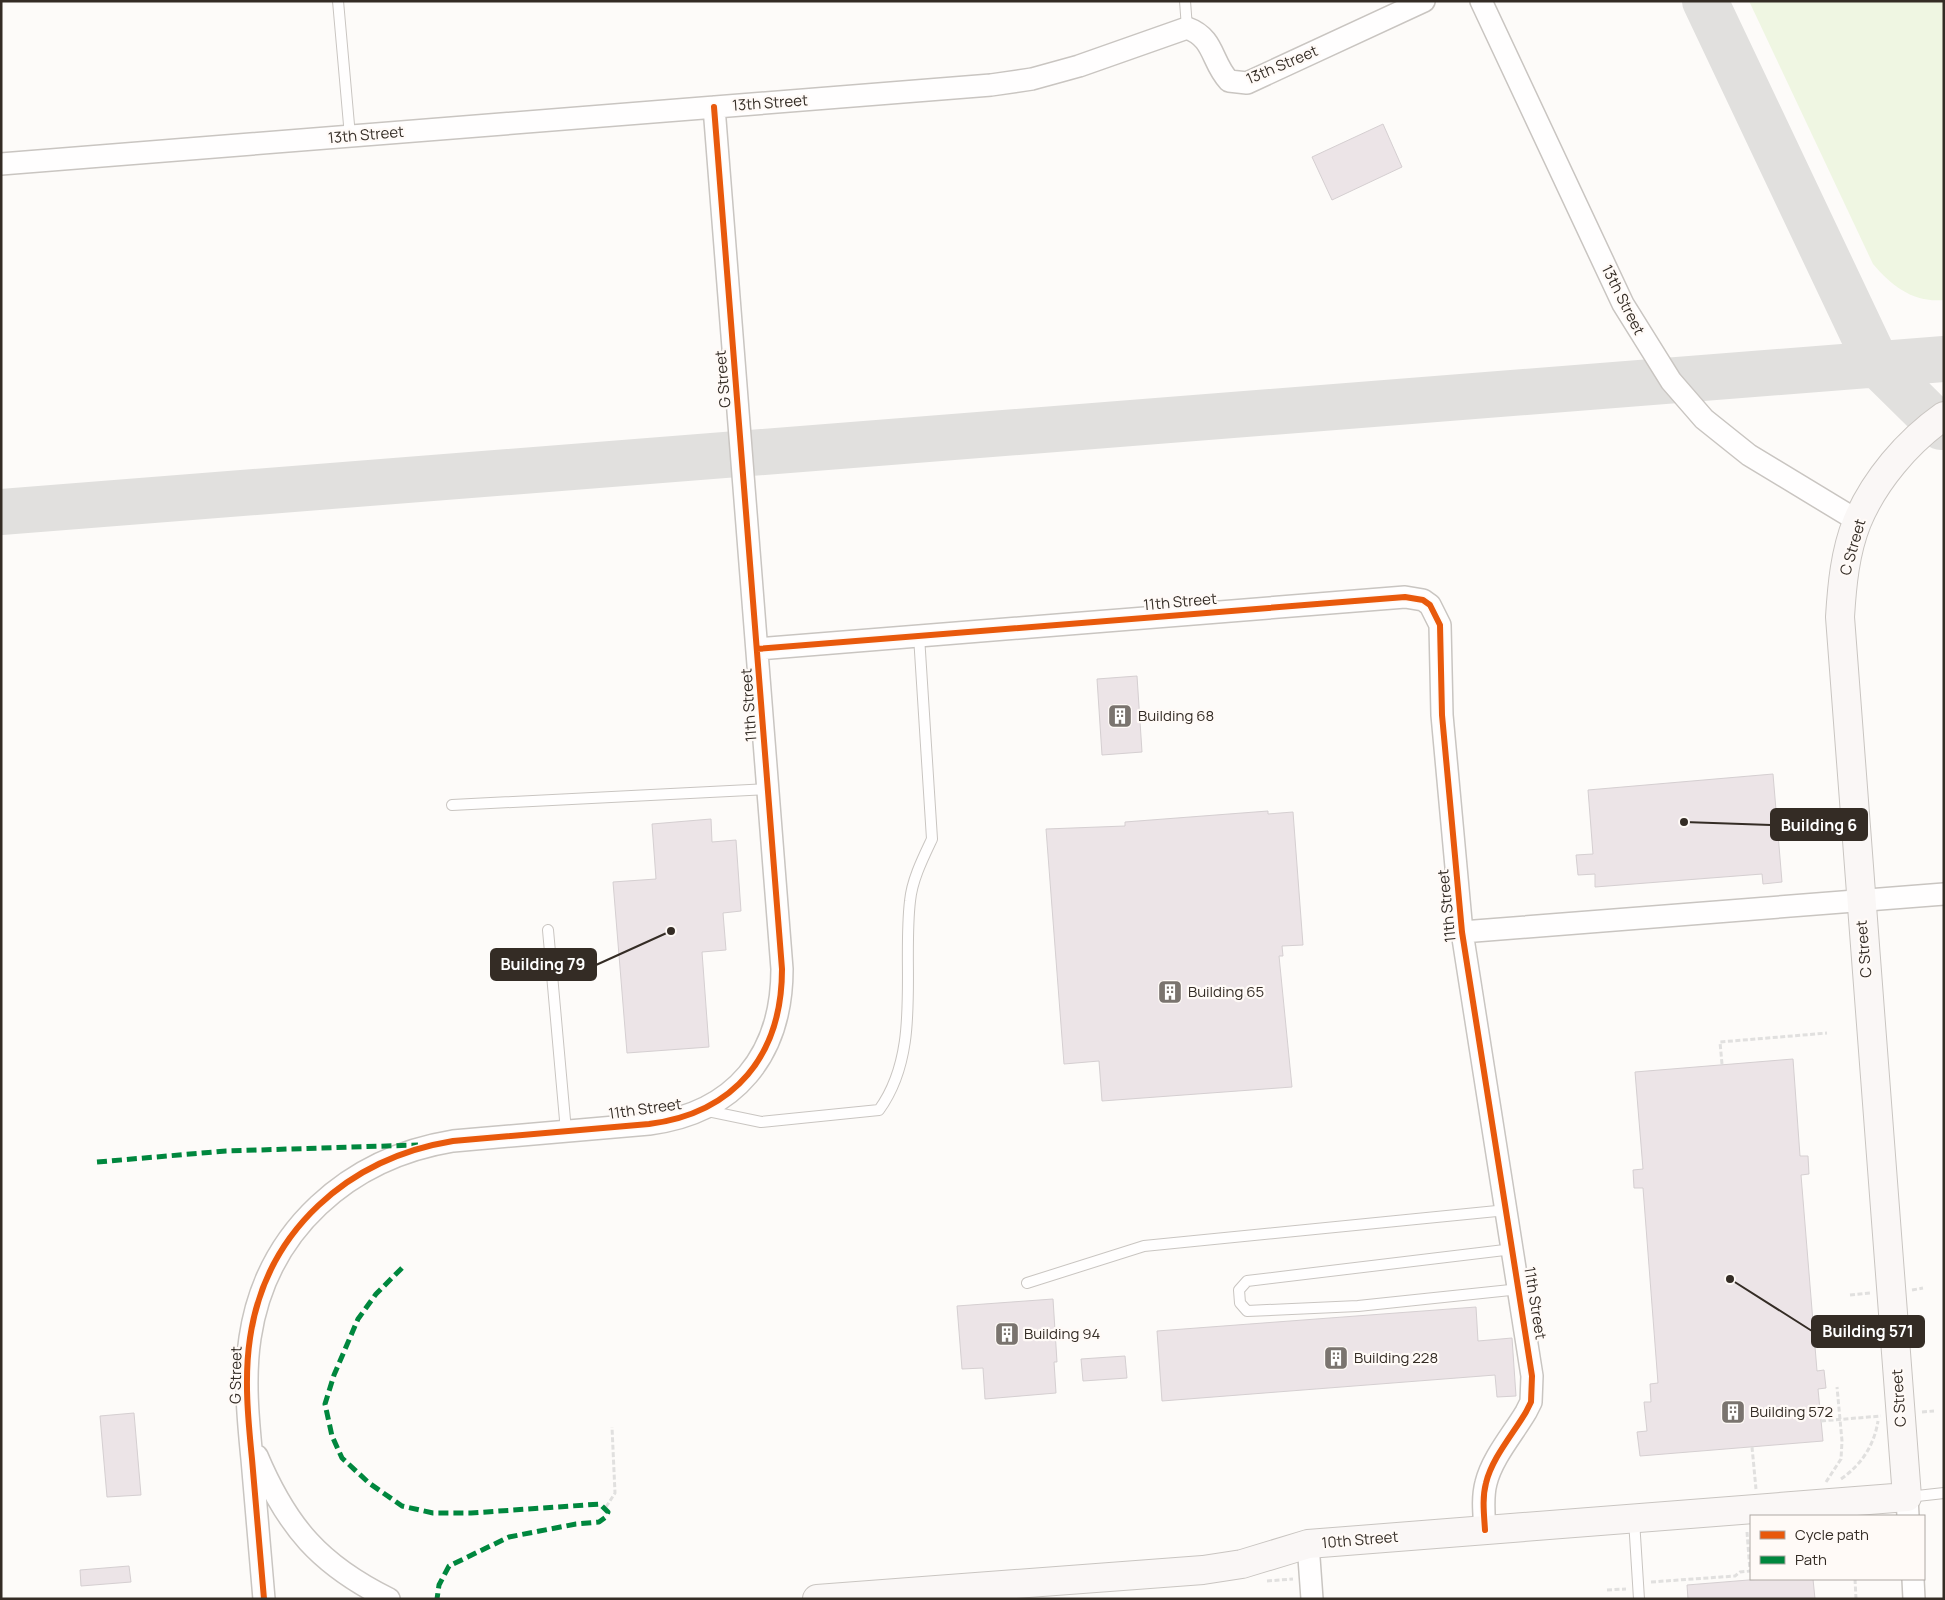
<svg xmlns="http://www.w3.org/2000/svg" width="1945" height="1600" font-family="Manrope,sans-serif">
<rect width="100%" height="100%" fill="#fdfbf9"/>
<path fill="#eff6e2" d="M1749,1h195v299c-31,3 -52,-14 -71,-36z"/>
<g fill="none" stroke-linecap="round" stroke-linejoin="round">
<path stroke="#e1e0de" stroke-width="46" d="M1705,1l172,363 64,63
M1,512l1943,-153"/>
</g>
<path fill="#ece4e7" stroke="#d5cfd1" d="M1383,124l19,43 -70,33 -20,-43z
M1137,676l5,76 -40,3 -5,-76z
M1773,774l9,108 -19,2 -1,-10 -167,13v-13l-17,1 -2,-20 17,-1 -5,-64z
M1268,811v3l25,-2 10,133 -21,1 1,10h-4l13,131 -190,14 -3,-40 -35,3 -18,-235 79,-3v-4z
M711,819l1,23 24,-2 5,71 -18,2 3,37 -24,2 7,95 -82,6 -14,-171 43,-3 -4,-55z
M1793,1059l7,97h8l1,18 -8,1 16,196 7,-1 2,18 -8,1 5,52 -183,15 -3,-24 10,-1 -3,-29h7l-1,-18 8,-1 -15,-195h-9l-1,-18 10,-1 -8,-97z
M1053,1299l4,63h-3l2,31 -71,6 -2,-31 -21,1 -5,-63z
M1476,1307l2,34 34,-3 4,58 -19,1 -2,-22 -333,26 -5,-70z
M1125,1356l2,22 -44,3 -2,-22z
M134,1413l7,82 -34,2 -7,-81z
M129,1566l2,16 -50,4 -1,-16z
M1761,1579h52l2,20h-127l-1,-14z"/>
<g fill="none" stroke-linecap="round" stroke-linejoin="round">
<defs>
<path id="lane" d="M338,1l12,135
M1185,1l2,27
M452,805l316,-16
M548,930l18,201
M703,1110l58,12 118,-12c43,-59 23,-141 31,-209 2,-21 13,-43 22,-62l-13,-203
M1513,1249l-266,32 -8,9 1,13 7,8 111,-5 162,-17
M1027,1283l117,-37 363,-36
M1908,1497l36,-4
M1634,1520l5,79"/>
<path id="street" d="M1481,1l142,303 48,77 33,38 45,36 109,66
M1,164l990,-79 41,-6 47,-13 108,-38c28,10 24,34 42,53l18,2 177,-82
M757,649l648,-52 18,3 7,5 10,20 2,90 20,217 70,444 -1,26 -5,10c-13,22 -34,46 -40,71 -4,15 -2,31 -1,47
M1462,932l482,-38
M257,1456c30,71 63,109 132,143
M1907,1497l1,19
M1308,1544l4,55
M1913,1579l1,20
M264,1599c-4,-47 -8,-94 -12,-140 -4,-40 -8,-81 -2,-121 16,-108 99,-180 203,-197l196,-17c86,-11 133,-69 133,-155l-68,-862"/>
<path id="secondary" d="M817,1599l386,-29 39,-6 66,-20 599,-47 -67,-880c2,-32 5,-65 17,-95 17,-41 50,-80 87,-106"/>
</defs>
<use href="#lane" stroke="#c9c5c1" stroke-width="12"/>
<use href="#street" stroke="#c9c5c1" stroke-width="24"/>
<use href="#secondary" stroke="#c9c5c1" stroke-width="30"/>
<path stroke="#e1e0df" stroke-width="3" stroke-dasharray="5 2.5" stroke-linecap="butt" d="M1722,1064l-2,-22 107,-9
M1912,1290l11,-2
M1850,1295l20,-2
M1922,1412l12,-1
M1821,1421l60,-5
M1752,1447l4,42
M1841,1479c20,-14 33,-33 37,-58
M1826,1482l15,-23 1,-18 -5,-54
M606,1507l9,-14 -3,-66
M1747,1532l3,39
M1855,1579l1,20
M1267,1581l26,-2
M1651,1582l84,-6 5,-4 11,-1
M1607,1590l19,-1"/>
<use href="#lane" stroke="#fffefe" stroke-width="10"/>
<use href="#street" stroke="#fffefe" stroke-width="21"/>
<use href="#secondary" stroke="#faf7f6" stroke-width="28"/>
<path stroke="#00873e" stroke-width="5" stroke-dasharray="10 5" stroke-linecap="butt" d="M97,1162l129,-11 192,-6
M402,1268l-26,26 -18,25 -24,56 -9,29 7,32 10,22 27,25 33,23 31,7h38l129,-9 8,8 -2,5 -7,5 -23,2 -67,13 -60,29 -10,19 -2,14"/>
<defs>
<path id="cycleway" d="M757,649l648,-52 18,3 7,5 10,20 2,90 20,217 70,444 -1,26 -5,10c-13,22 -34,46 -40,71 -4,15 -2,31 -1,47
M264,1599c-4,-47 -8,-94 -12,-140 -4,-40 -8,-81 -2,-121 16,-108 99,-180 203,-197l196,-17c86,-11 133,-69 133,-155l-68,-862"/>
</defs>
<use href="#cycleway" stroke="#fffaf7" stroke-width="9"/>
<use href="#cycleway" stroke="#e8590c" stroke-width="6"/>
</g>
<defs>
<symbol id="building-square" viewBox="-11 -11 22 22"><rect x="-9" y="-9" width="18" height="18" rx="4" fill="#7a746f" stroke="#fffaf7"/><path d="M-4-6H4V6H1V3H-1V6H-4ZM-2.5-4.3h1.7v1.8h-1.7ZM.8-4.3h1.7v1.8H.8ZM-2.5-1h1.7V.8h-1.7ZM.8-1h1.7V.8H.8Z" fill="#fff"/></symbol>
</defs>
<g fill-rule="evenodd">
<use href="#building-square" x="1106" y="702" width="28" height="28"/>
<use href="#building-square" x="1156" y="978" width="28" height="28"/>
<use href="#building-square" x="993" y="1320" width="28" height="28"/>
<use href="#building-square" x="1322" y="1344" width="28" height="28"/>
<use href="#building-square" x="1719" y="1398" width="28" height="28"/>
</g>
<g text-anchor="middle" stroke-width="4.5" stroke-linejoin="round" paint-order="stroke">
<g font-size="15" fill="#342c25" stroke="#fffaf7">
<text transform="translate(1282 65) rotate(-23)" y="5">13th Street</text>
<text transform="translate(770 103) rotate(-4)" y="5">13th Street</text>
<text transform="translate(366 135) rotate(-5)" y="5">13th Street</text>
<text transform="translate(1623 300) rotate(63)" y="5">13th Street</text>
<text transform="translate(723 379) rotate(-95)" y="5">G Street</text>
<text transform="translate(1853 547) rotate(-74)" y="5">C Street</text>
<text transform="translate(1180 602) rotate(-5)" y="5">11th Street</text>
<text transform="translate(749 705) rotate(-94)" y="5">11th Street</text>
<text transform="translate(1447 906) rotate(-96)" y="5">11th Street</text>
<text transform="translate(1864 949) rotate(-95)" y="5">C Street</text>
<text transform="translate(645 1109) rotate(-8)" y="5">11th Street</text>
<text transform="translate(1535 1303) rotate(81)" y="5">11th Street</text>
<text transform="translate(236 1375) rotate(-89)" y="5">G Street</text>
<text transform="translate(1899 1398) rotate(-94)" y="5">C Street</text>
<text transform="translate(1360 1540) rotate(-5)" y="5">10th Street</text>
</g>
<g font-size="15" fill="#342c25" stroke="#fffaf7" text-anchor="start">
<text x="1138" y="721">Building 68</text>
<text x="1188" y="997">Building 65</text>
<text x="1024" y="1339">Building 94</text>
<text x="1354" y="1363">Building 228</text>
<text x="1750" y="1417">Building 572</text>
</g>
</g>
<path fill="none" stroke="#342c25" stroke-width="2" d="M1684 822L1771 825M671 931L596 965M1730 1279L1812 1331"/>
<g fill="#342c25" stroke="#fffaf7" stroke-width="2">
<circle cx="1684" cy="822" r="5"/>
<circle cx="671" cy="931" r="5"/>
<circle cx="1730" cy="1279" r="5"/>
</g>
<g fill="#342c25" stroke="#342c25" stroke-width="2">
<rect x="1771" y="809" width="96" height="31" rx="5"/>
<rect x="491" y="949" width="105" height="31" rx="5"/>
<rect x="1812" y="1316" width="112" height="31" rx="5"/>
</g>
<g font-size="16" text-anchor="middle" font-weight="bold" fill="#fff">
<text x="1819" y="831">Building 6</text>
<text x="543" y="970">Building 79</text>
<text x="1868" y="1337">Building 571</text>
</g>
<rect width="1945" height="1600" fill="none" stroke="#342c25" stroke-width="5"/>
<rect x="1750" y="1515" width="175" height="65" fill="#fffaf7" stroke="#aea8a3"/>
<rect x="1760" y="1531" width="25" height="8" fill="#e8590c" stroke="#aea8a3"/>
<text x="1795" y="1540" font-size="15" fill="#342c25">Cycle path</text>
<rect x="1760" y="1556" width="25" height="8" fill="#00873e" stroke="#aea8a3"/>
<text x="1795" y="1565" font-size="15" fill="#342c25">Path</text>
</svg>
